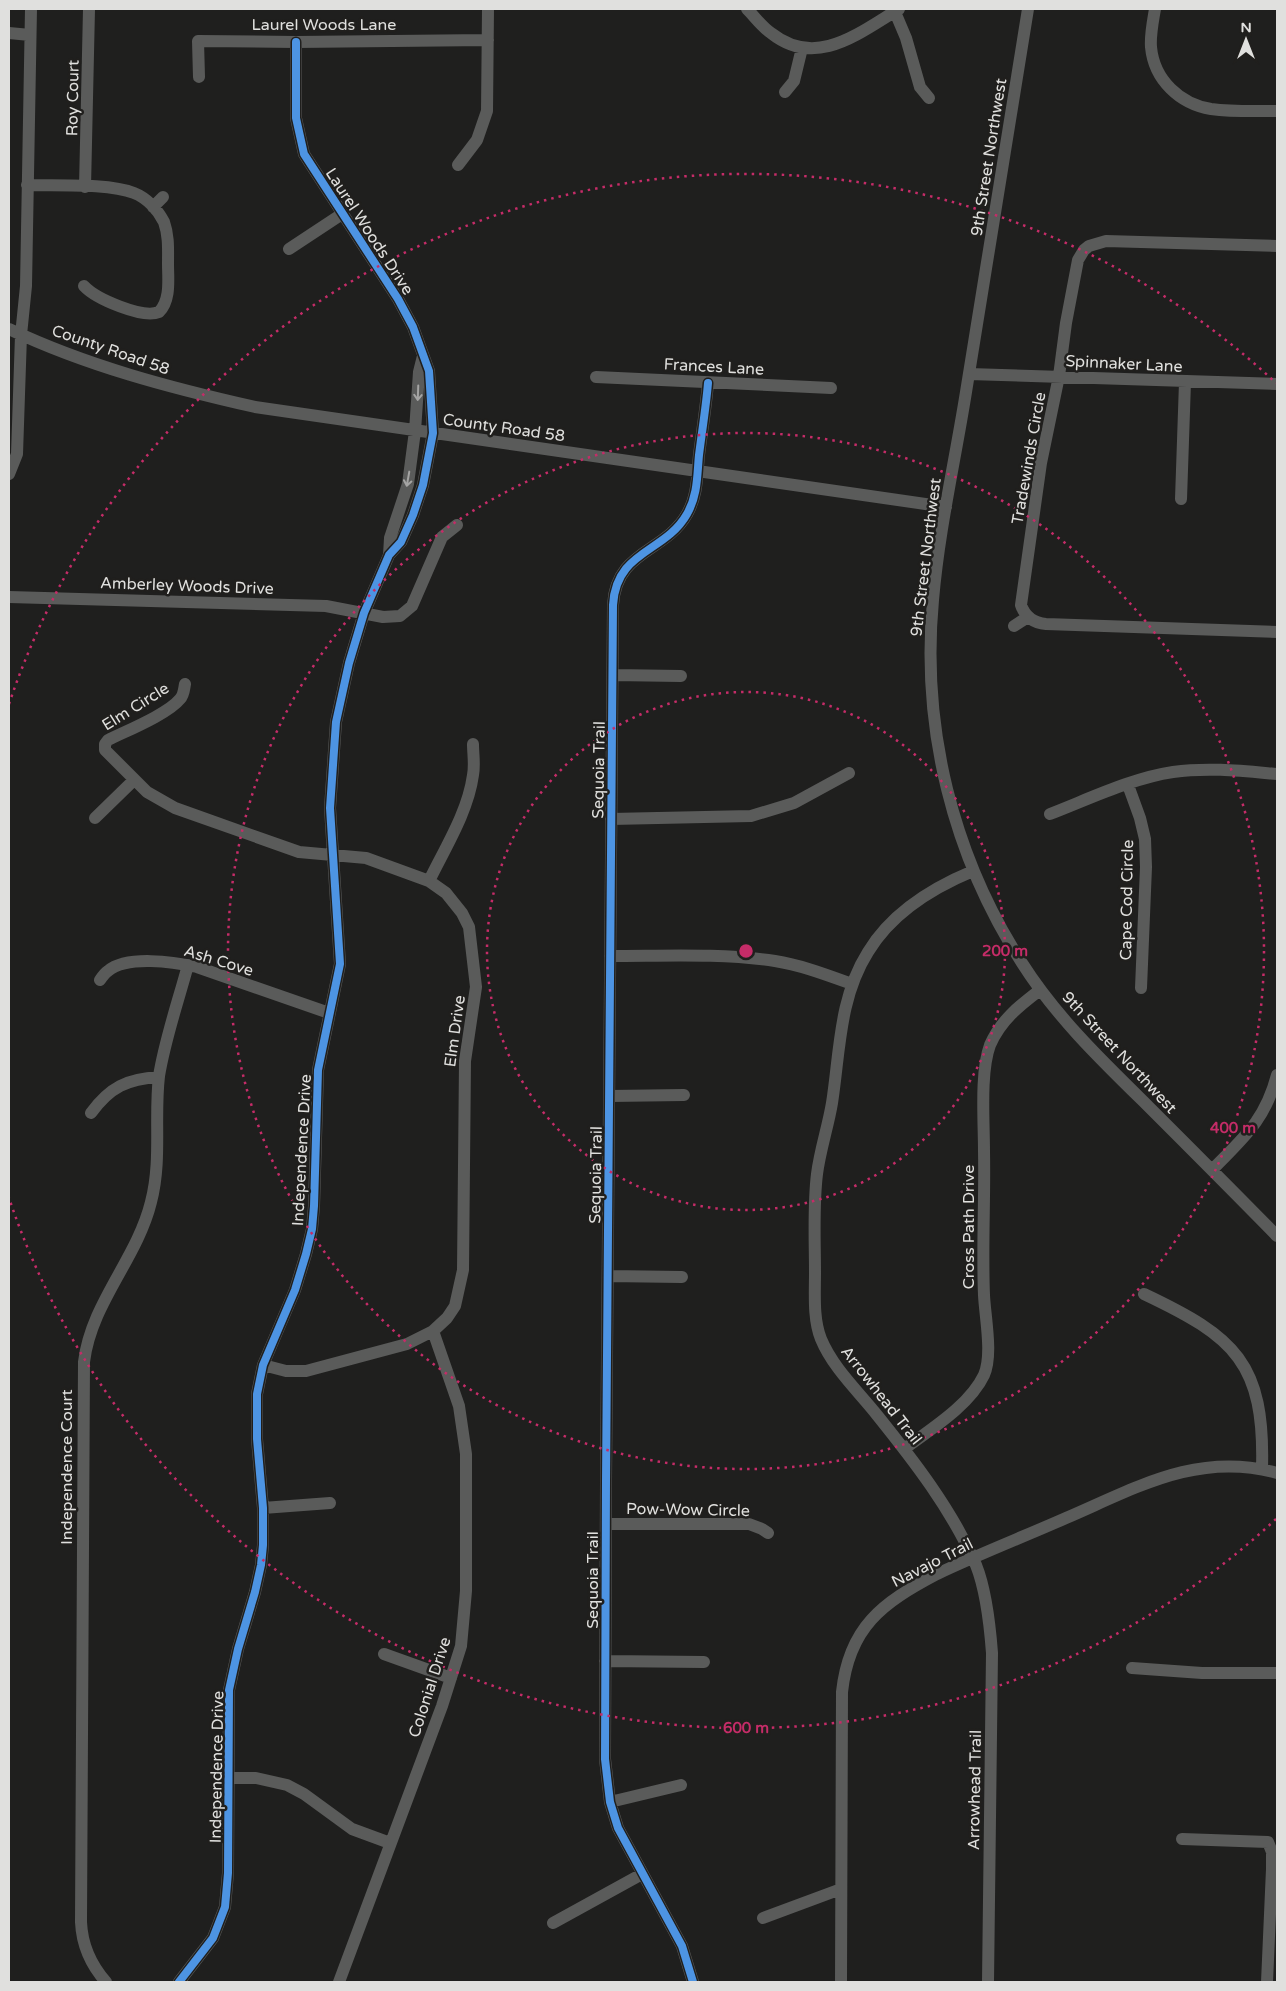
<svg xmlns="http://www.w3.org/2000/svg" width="1286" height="1991" font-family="'Varela Round',sans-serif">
<rect width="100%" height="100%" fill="#1f1f1e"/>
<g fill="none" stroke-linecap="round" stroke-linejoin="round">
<path stroke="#5a5b5a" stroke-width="12" d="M747,9c8,8 15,18 24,24 45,36 88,0 128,-24
M1028,9c-20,127 -41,255 -62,383 -11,69 -27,138 -33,208 -12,128 20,256 89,363 33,52 77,95 121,138 45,45 90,90 134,135
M1155,9c-2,12 -5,26 -4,38 3,33 29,57 60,62 22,3 45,2 66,2
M895,12l11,26 14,49 9,11
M9,33l21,2
M199,77l-1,-36 98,1 192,-2
M785,92l9,-11 8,-33
M458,165l19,-25 10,-29 1,-102
M27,185c29,1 82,-2 107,8 13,5 24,17 30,29 5,14 4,28 4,42 0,15 3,36 -9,48 -16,7 -63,-13 -75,-26
M85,187l4,-178
M153,207l10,-10
M1277,246l-171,-5 -17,5 -5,4 -6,10 -12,63 -7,53 -18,87 -20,142c4,12 13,18 25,19l231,8
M289,249l53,-35
M9,329c78,37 162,59 246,78l691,100
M969,374l308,10
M596,377l235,11
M9,474l8,-20 4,-119 5,-49 5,-277
M1181,499l4,-117
M389,555l1,-17 18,-54 7,-53 4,-59 4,-16
M9,597l317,9 57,11 17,-1 12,-10 30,-69 15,-12
M1014,626l14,-9
M613,675l68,1
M185,684c-1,5 -1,11 -5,15 -12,15 -54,32 -72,41l-3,4v6l42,42 28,16 124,44 67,6 63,23 17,12 16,20 7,14 7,60 -11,74 -2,209 -8,36 -8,12 -14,13 -26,13 -101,27h-20l-23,-6
M1128,785l12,33 5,21 1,28 -5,121
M1050,814c39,-15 82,-36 123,-42 35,-5 70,-1 104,2
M95,818l39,-38
M611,819l140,-3 43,-13 55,-30
M973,871c-41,17 -81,41 -105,81 -29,46 -28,99 -36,151 -4,24 -12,47 -15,71 -4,32 -2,66 -2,99 0,21 -2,46 6,66 12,29 37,52 56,76 37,46 75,95 99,150 10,25 14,61 16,88l-4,329
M429,881c16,-33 39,-69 44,-106 2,-10 0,-21 0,-31
M610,956c55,0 111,-3 165,5 26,4 52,14 77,23
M100,980c2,-3 5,-7 8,-9 19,-16 66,-9 89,-4l132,46
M610,1096l74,-1
M91,1113c19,-26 36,-34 68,-36
M1212,1170c31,-32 53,-49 65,-95
M608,1276l74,1
M1144,1294c91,43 121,69 118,175
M904,1449c27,-20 66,-44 80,-74 9,-20 1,-58 0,-80 -2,-48 1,-96 0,-144 0,-30 -4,-79 6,-106 11,-25 29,-39 50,-55
M263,1508l67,-5
M606,1524h143l13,5 6,4
M384,1654l67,24
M605,1661l99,1
M1132,1668l70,5h75
M228,1778h28l31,7 17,9 48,35 38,14
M610,1802l71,-17
M1182,1839l86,3 4,10v17l-5,113
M763,1918l78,-29
M553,1923l89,-49
M106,1982c-15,-17 -24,-37 -25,-60l3,-560c7,-59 53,-103 67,-160 11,-42 3,-84 8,-126 6,-37 19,-74 29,-111
M179,1982l34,-44 12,-31 3,-34 1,-183 9,-41 17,-57 6,-27 2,-20v-37l-6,-69v-45l6,-29 32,-75 11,-36 6,-25 2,-23 4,-136 22,-106 -10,-156 6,-86 13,-59 15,-50 25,-58 12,-13 12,-27 10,-30 10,-52 -4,-62 -16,-44 -15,-28 -94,-145 -8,-36v-76
M339,1982l103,-276 19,-60 5,-55v-137l-7,-48 -26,-75
M693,1982l-11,-36 -64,-118 -8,-26 -5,-43 1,-278 7,-876c3,-55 52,-52 74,-91 11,-19 10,-39 12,-59 3,-24 7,-48 9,-72
M841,1982l1,-290c7,-65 40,-89 95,-118 42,-20 86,-37 129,-56 70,-30 132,-67 211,-45"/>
<defs>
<path id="cycleway" d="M179,1982l34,-44 12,-31 3,-34 1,-183 9,-41 17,-57 6,-27 2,-20v-37l-6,-69v-45l6,-29 32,-75 11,-36 6,-25 2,-23 4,-136 22,-106 -10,-156 6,-86 13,-59 15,-50 25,-58 12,-13 12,-27 10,-30 10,-52 -4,-62 -16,-44 -15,-28 -94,-145 -8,-36v-76
M693,1982l-11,-36 -64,-118 -8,-26 -5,-43 1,-278 7,-876c3,-55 52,-52 74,-91 11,-19 10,-39 12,-59 3,-24 7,-48 9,-72"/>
</defs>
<use href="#cycleway" stroke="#201f1d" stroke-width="11"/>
<use href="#cycleway" stroke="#4d94e3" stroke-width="8"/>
</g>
<defs><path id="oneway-shaft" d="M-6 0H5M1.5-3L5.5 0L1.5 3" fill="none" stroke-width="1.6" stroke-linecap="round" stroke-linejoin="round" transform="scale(1.25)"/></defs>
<g stroke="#a4a4a3">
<use href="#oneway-shaft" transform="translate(418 393) rotate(92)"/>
<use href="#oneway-shaft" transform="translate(408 479) rotate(100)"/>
</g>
<g fill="none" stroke="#c52c68" stroke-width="2.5" stroke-dasharray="2.5 5">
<circle cx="746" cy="951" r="259"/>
<circle cx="746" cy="951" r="518"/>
<path d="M1276 1519A777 777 0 0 1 9 1198M9 704A777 777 0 0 1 1276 383"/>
</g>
<g text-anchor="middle" stroke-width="5" stroke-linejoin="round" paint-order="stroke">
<g font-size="16" fill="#e0e0de" stroke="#201f1d">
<text x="324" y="30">Laurel Woods Lane</text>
<text transform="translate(72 98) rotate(-89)" y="6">Roy Court</text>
<text transform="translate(988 157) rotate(-81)" y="6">9th Street Northwest</text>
<text transform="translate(370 231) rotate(57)" y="6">Laurel Woods Drive</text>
<text transform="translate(111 349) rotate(19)" y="6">County Road 58</text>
<text transform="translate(1124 363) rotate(3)" y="6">Spinnaker Lane</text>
<text transform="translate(714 366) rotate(3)" y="6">Frances Lane</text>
<text transform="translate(504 427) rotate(8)" y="6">County Road 58</text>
<text transform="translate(1028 458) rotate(-80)" y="6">Tradewinds Circle</text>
<text transform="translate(925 557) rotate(-83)" y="6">9th Street Northwest</text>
<text transform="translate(187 585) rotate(2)" y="6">Amberley Woods Drive</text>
<text transform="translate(135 706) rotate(-32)" y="6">Elm Circle</text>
<text transform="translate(598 770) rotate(-89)" y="6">Sequoia Trail</text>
<text transform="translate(1126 900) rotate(-89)" y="6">Cape Cod Circle</text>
<text transform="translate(219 960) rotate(17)" y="6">Ash Cove</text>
<text transform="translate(454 1031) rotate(-82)" y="6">Elm Drive</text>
<text transform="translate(1120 1052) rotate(47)" y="6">9th Street Northwest</text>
<text transform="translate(301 1150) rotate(-87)" y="6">Independence Drive</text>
<text transform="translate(595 1175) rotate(-89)" y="6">Sequoia Trail</text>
<text transform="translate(968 1227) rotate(-90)" y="6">Cross Path Drive</text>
<text transform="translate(882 1395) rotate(52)" y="6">Arrowhead Trail</text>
<text transform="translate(66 1467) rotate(-90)" y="6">Independence Court</text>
<text transform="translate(688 1509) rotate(1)" y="6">Pow-Wow Circle</text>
<text transform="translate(932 1562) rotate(-27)" y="6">Navajo Trail</text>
<text transform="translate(592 1580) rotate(-90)" y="6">Sequoia Trail</text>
<text transform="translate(429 1687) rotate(-72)" y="6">Colonial Drive</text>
<text transform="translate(216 1767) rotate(-89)" y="6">Independence Drive</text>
<text transform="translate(974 1790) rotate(-89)" y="6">Arrowhead Trail</text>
</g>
</g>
<circle cx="746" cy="951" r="8" fill="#c52c68" stroke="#201f1d" stroke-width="2.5"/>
<g font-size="15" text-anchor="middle" font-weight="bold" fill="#c52c68" stroke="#201f1d" stroke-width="5" stroke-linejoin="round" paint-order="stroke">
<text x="1005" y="956">200 m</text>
<text x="1233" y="1133">400 m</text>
<text x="746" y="1733">600 m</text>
</g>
<rect width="1286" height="1991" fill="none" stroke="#e0e0de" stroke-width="20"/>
<g transform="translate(1246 40)" stroke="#201f1d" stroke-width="4" paint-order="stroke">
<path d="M0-4L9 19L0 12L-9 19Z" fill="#e0e0de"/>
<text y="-8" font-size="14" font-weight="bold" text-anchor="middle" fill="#e0e0de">N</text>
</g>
</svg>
